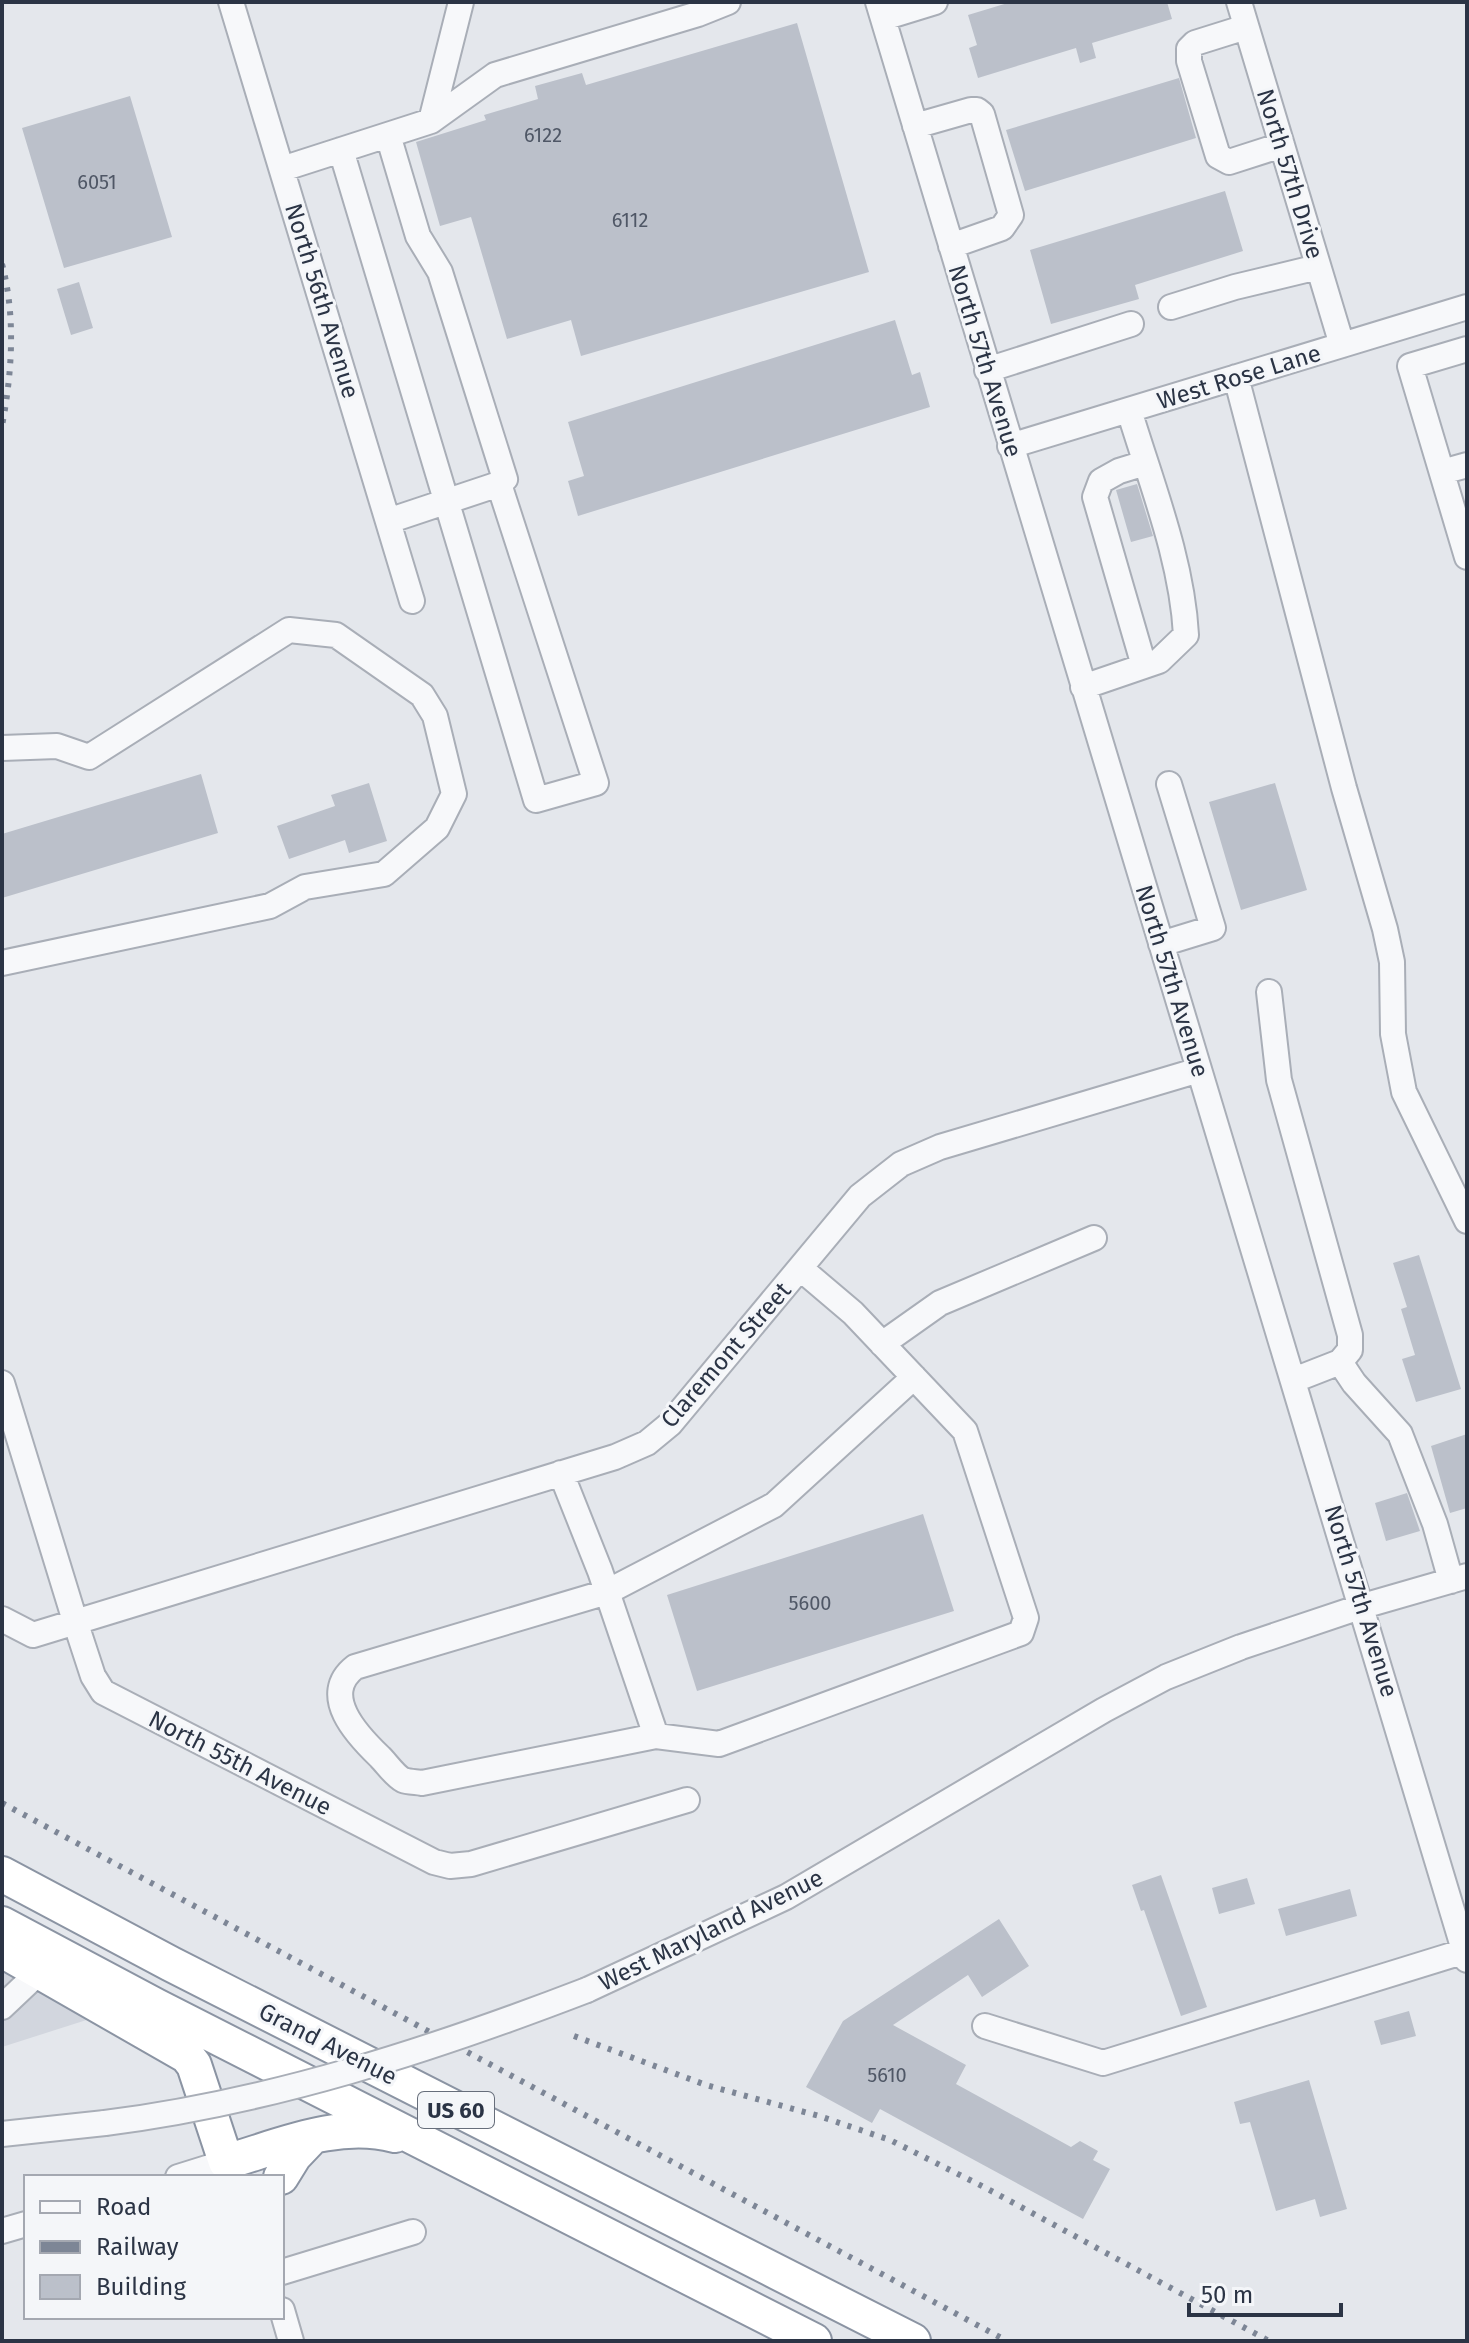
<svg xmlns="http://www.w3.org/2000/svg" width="1469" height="2343" font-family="'Fira Sans',sans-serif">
<rect width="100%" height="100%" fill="#e4e7ec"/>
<path fill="#d2d6de" d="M2,1956l97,60 -97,31z"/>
<path fill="#bbc0ca" d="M1011,2h156l5,17 -80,24 4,15 -16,5 -4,-15 -98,30 -9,-30 8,-3 -9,-30z
M797,23l72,249 -288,84 -10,-36 -64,19 -36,-122 -31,9 -24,-84 70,-22 -2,-5 54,-16 -3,-13 47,-13 4,12z
M1179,78l17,60 -171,53 -19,-61z
M130,96l42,141 -108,31 -42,-140z
M1225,191l18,60 -108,34 4,14 -88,25 -21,-74z
M79,282l14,46 -22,7 -14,-46z
M895,320l17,55 8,-3 10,35 -352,109 -10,-35 16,-5 -16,-54z
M1137,484l16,52 -22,6 -15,-52z
M201,774l17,59 -216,65v-64z
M369,783l18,58 -38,12 -4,-13 -56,19 -12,-33 58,-20 -4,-11z
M1275,783l32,107 -66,20 -32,-108z
M1419,1255l42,134 -45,13 -14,-43 13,-4 -14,-46 6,-2 -14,-44z
M1467,1434v74l-17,5 -19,-67z
M1407,1493l13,38 -34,10 -11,-38z
M923,1514l31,97 -257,80 -30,-96z
M1161,1875l46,132 -26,9 -37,-106 -3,1 -9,-26z
M1247,1878l8,26 -36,10 -7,-26z
M1350,1889l7,27 -71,20 -8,-27z
M999,1919l30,47 -47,31 -14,-22 -75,50 73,40 -10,19 115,63 9,-6 18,10 -5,9 17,9 -27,50 -203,-110 -8,14 -66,-36 37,-66z
M1409,2011l7,25 -35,9 -7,-24z
M1309,2080l38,129 -27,8 -5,-18 -39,12 -26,-89 -10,2 -6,-22z"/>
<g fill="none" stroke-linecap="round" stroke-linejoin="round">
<defs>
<path id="minor" d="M231,2l181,599
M878,2c195,653 397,1304 589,1958
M1239,2l103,343
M883,18l52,-16
M1246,27l-51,16 -6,6v12l29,95 11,6 53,-17
M431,121l30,-119
M915,126l56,-16h6l5,4 29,101 -9,13 -51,18
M388,135l30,101 22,36 65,207 -6,5 -111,37
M341,150l195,650 60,-17 -97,-299
M282,169l149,-48 64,-46 203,-61 30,-12
M1171,307l64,-20 83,-20
M1467,349l-57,17 57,191
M987,370l144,-46
M1236,377l108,411 41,141 7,33 1,72 11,58 63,129
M1010,446l457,-139
M1442,472l25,-7
M1144,666l-49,-169 6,-16 18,-10 26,-8
M1083,687l76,-26 27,-26c-4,-76 -35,-152 -57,-225
M2,748l55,-2 32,11 200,-127 47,5 86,60 13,21 19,78 -17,34 -53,46 -79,13 -35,19 -268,57
M1161,944l52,-16 -44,-144
M1269,992l10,88 71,255v15l-10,12 -46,18
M882,1344l58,-41 154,-65
M1340,1362l14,21 46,51 35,90 16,57
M2,1383l73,238 18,55 10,16 331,170 16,4 21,-2 216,-64
M561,1473l39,98 56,165 63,8 302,-111 5,-15 -61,-187 -112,-118 -53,-45
M2,1619l31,16 582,-178 32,-14 23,-19 190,-228 41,-32 39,-17 259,-77
M656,1736l-234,47c-5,-1 -14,-1 -19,-3 -8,-4 -16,-16 -23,-23 -23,-22 -61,-62 -25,-90l252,-75 167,-87 140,-128
M587,1990l199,-93 318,-187 62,-33 75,-30 122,-41 104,-30
M2,2007l36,-34
M985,2026l118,37 362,-112
M2,2134l103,-11
M178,2177l48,-15 6,14
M2,2231l24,-7
M282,2272l131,-40
M282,2310l9,31"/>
<path id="highway" d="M2,1874l169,90 742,377
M2,1924l154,82 658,335
M2,1950l185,106 7,9 32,97c55,-16 111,-42 169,-27
M281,2177l13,-21 19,-20"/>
</defs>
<use href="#minor" stroke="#a9aeb7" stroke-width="28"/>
<use href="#highway" stroke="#8b94a3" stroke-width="38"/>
<use href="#minor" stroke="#f7f8fa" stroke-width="24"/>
<use href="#highway" stroke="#fff" stroke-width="34"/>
<path stroke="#7d8696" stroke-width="6" stroke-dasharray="4 8" stroke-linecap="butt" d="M2,264c14,53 10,109 0,162
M2,1803l1005,538
M574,2036l132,49 113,31 71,24 94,47 285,154"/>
<defs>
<path id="minor-bridge" d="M105,2123c166,-21 326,-73 482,-133"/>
</defs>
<use href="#minor-bridge" stroke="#a9aeb7" stroke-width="28" stroke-linecap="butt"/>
<use href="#minor-bridge" stroke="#f7f8fa" stroke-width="24"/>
</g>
<g text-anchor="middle" stroke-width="6" stroke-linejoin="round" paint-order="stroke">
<g font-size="20" fill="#4f5766">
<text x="543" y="142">6122</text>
<text x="97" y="189">6051</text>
<text x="630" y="227">6112</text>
<text x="810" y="1610">5600</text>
<text x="887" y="2082">5610</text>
</g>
<rect fill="#f4f6f9" stroke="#676e7b" stroke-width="2" x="418" y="2092" width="76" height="36" rx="6"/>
<g font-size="22" font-weight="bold" fill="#2b3445">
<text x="456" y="2118">US 60</text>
</g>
<g font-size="24" fill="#2b3445" stroke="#f4f6f9">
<text transform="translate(1290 174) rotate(73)" y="8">North 57th Drive</text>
<text transform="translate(322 301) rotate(73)" y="8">North 56th Avenue</text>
<text transform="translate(985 361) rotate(73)" y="8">North 57th Avenue</text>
<text transform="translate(1239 377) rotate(-17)" y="8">West Rose Lane</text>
<text transform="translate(1172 981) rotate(73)" y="8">North 57th Avenue</text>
<text transform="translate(726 1355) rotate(-49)" y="8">Claremont Street</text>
<text transform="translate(1361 1601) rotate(73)" y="8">North 57th Avenue</text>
<text transform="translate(240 1763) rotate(27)" y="8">North 55th Avenue</text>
<text transform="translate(711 1930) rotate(-26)" y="8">West Maryland Avenue</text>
<text transform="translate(328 2044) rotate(27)" y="8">Grand Avenue</text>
</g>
</g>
<rect width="1469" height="2343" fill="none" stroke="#2b3445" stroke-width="8"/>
<rect x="24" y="2175" width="260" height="144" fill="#f4f6f9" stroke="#a4a8b1" stroke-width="2"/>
<rect x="40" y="2201" width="40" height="12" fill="#f7f8fa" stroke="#a4a8b1" stroke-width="2"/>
<text x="96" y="2215" font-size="24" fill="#2b3445">Road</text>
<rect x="40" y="2241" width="40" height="12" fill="#7d8696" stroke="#a4a8b1" stroke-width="2"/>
<text x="96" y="2255" font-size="24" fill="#2b3445">Railway</text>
<rect x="40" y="2275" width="40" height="24" fill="#bbc0ca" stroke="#a4a8b1" stroke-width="2"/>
<text x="96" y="2295" font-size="24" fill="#2b3445">Building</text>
<path d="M1189 2303v12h152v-12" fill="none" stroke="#2b3445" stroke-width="4"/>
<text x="1201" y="2303" font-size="24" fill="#2b3445" stroke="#f4f6f9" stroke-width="6" paint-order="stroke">50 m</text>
</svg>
